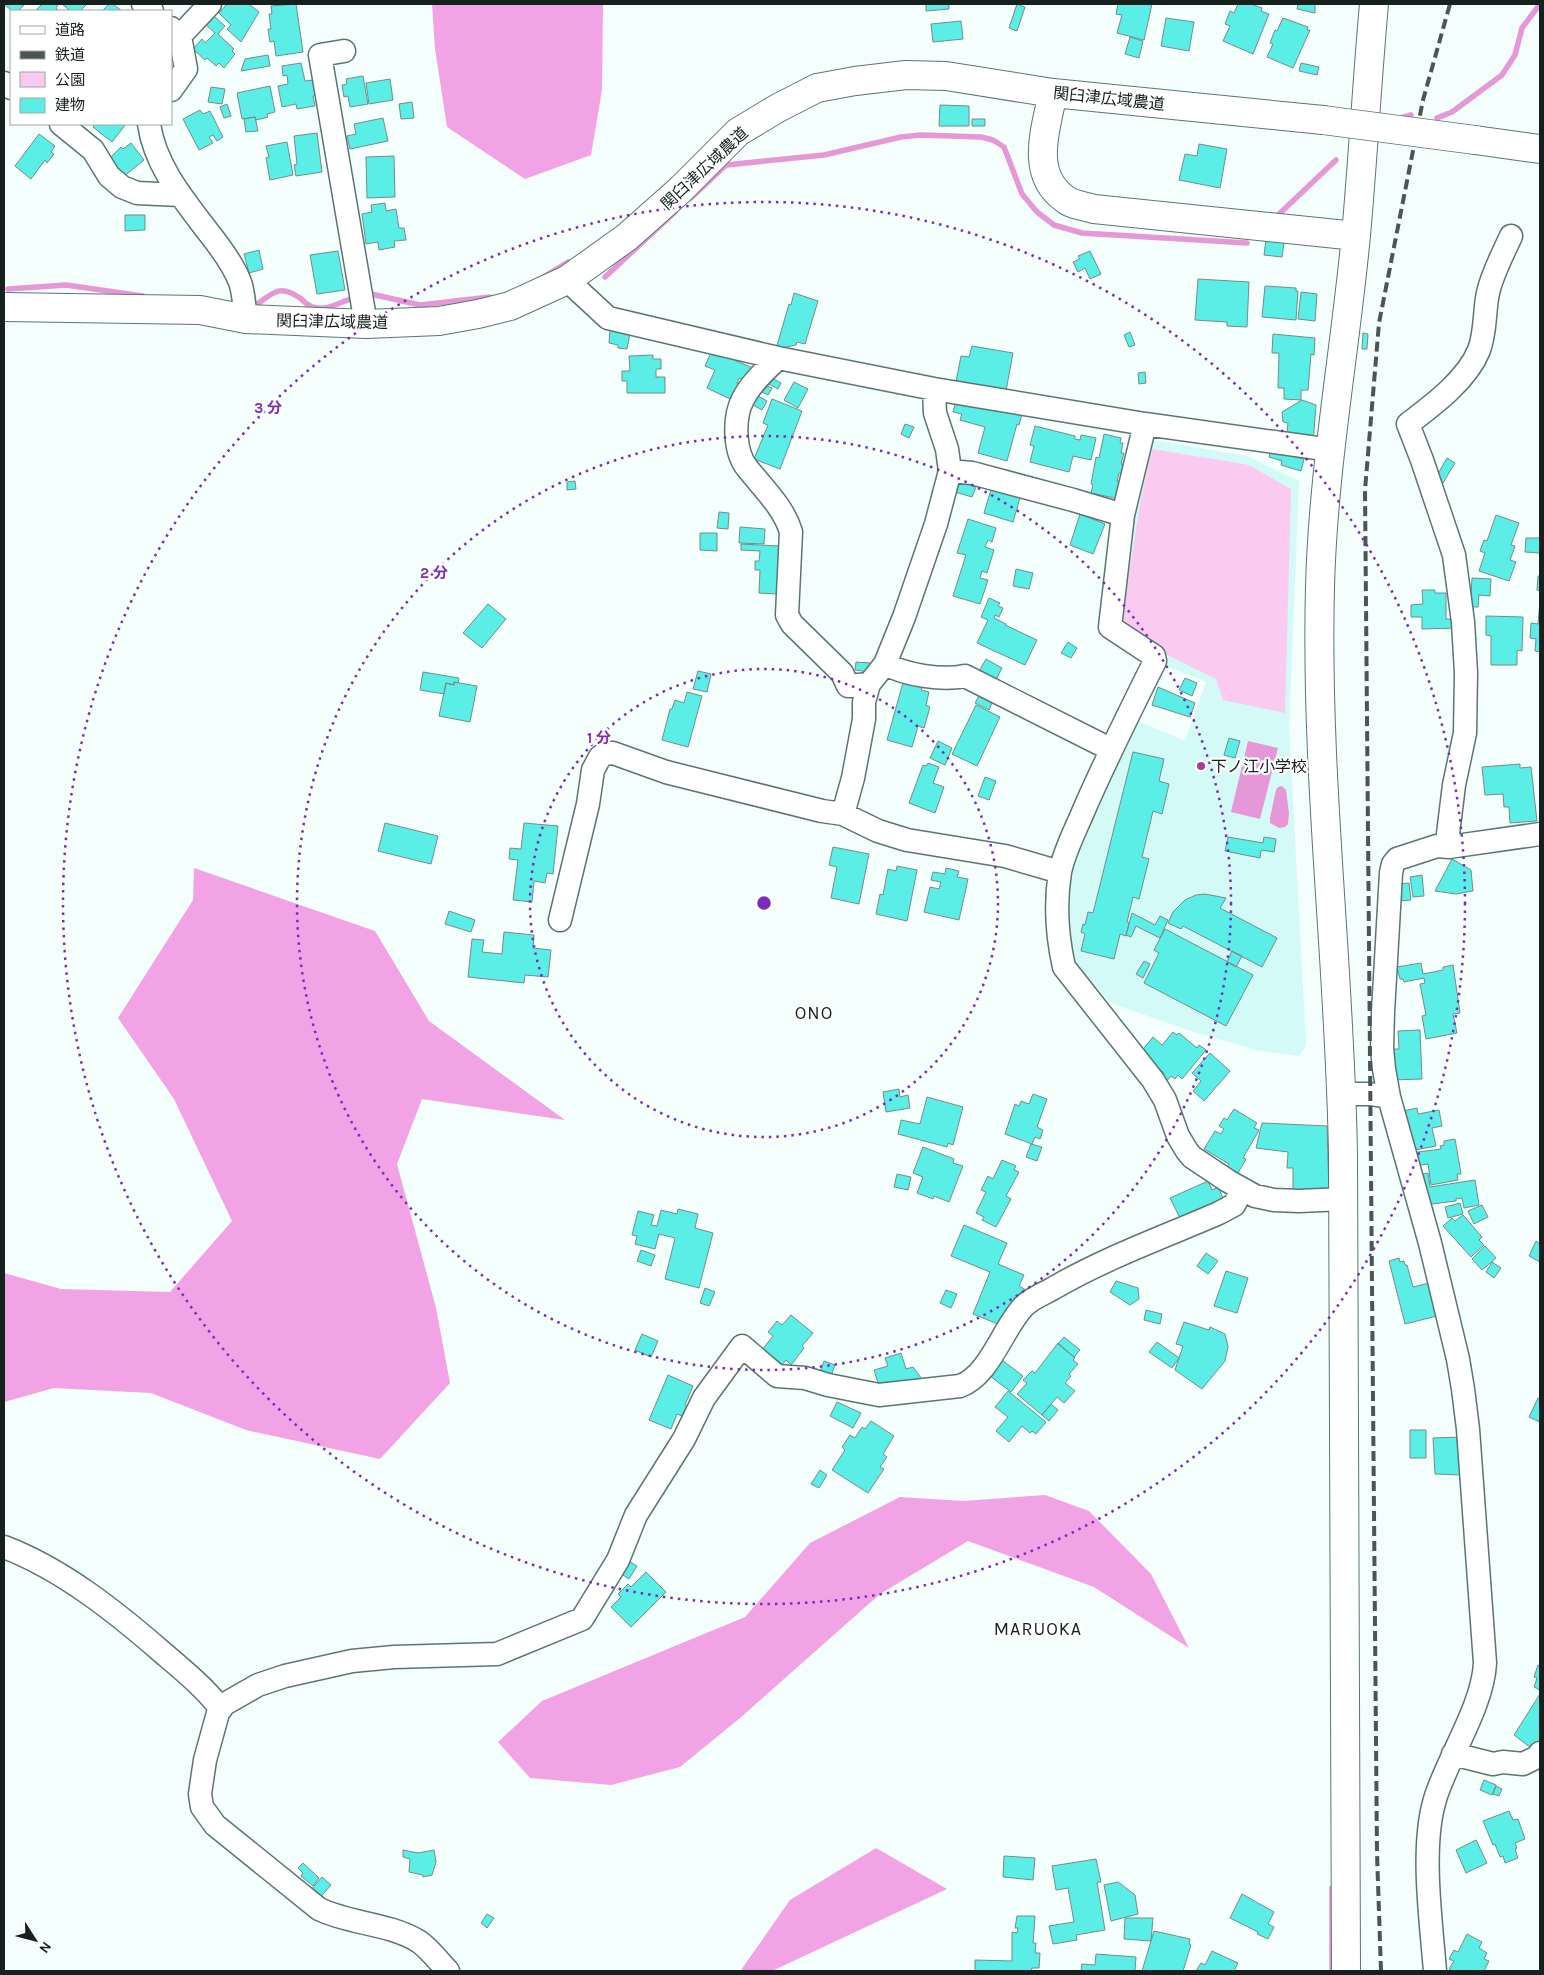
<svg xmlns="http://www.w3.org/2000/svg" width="1544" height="1975" font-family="Karla,'Noto Sans JP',sans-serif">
<rect width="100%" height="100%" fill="#f3fefd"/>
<path fill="#d3faf6" d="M1146,439l101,17 52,25 -10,246 17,318 -7,11 -43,-6 -71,-21 -74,-26 -43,-46 -4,-40 8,-62 61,-136 52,22 21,-59 -47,-19 -42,-44z"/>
<path fill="#facaf1" d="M1152,449l97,16 42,24 -6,224 -62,-13 -7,-21c-28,-14 -76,-34 -94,-60l18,-115z"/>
<path fill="#f1a3e5" d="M432,4h171l-1,86 -11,65 -66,24 -78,-52 -12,-78z
M194,868l181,63 54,90 136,99 -143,-21 -25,65 39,144 14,75 -70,76 -134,-29 -95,-37 -97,-5 -50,14v-129l57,16 109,3 62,-71 -58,-122 -56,-81 75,-118z
M1045,1495l44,16 62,63 38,74 -95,-61 -126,-46 -88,53 -140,124 -60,49 -69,18 -81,-7 -32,-36 44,-41 203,-84 65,-74 90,-46 63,4z
M876,1848l71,41 -175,82 -31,-1 49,-70z"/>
<path fill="#e597d8" d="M1248,741l30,7 -18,71 -29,-7z
M1282,786l4,4 3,23 -1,11 -3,3 -6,1 -9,-5v-5l6,-28 2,-3z"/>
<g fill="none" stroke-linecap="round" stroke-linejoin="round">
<path stroke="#e597d8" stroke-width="5.5" d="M1401,118l10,-3
M1437,118l15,-6 50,-37 13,-20 7,-27 18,-24
M691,198l35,-33 98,-10 77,-18 20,-2 60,2 12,3 11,7 18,47 15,18 17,13 28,8 165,10
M1276,217l60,-57
M545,276l23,-14
M605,277l70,-65
M8,289l58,-4 77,11
M366,295l5,-1 49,11 70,-8
M256,305c18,-13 24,-21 44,-7 3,3 8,7 12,9 17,5 30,-7 45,-10
M1332,1971v-83"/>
</g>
<path fill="#5aeee6" stroke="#738d8b" d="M4,4h21l-7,7h-6z
M42,4h14l2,1 -2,3 3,3h-24z
M62,4h25l-7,7h-10z
M109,4h4l9,7h-20z
M227,4h22l10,8 -18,30 -14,-13 4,-4 -12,-12z
M296,4l7,48 -27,4 -2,-15 -4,1 -2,-13h3l-2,-15h3l-1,-8z
M926,4h23v5l-23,2z
M1017,4l8,3 -8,24 -8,-3z
M1118,4h34l-8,36 -27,-7 5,-18 -6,-1z
M1238,4h13l11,4 -1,3 8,3 -16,40 -30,-13 7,-15 -5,-2 5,-13 4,2z
M1298,4h17v9l-18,-4z
M213,15l12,11 -7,8 16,15 -2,2 3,3 -11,14 -5,-5 -3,3 -9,-8 -2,2 -12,-11 9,-10 3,4 10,-10 -10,-9z
M1166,18l28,4 -5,29 -28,-5z
M1283,18l25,9 -1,3h3l-17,38 -26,-11 6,-13 -3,-1 5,-13 2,1z
M961,21l2,18 -30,3 -2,-18z
M1130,37l13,4 -4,17 -14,-4z
M268,55l2,11 -29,5 4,-12z
M301,63l4,18 9,-1 2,15 -3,1 2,10 -18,3 -1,-5 -14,3 -4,-21 10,-2 -1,-9 -4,1 -1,-10z
M1301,63l18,4 -2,8 -18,-4z
M363,76l5,28 -18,3 -2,-11 -4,1 -2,-12 5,-1 -1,-5z
M390,79l3,21 -24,4 -3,-21z
M270,86l5,26 -8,2 1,3 -12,3 -1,-3 -13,2 -5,-26z
M211,87l14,2 -3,15 -14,-2z
M412,102l2,16 -13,1 -2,-15z
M227,104l4,12 -7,2 -4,-11z
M940,105l29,1v20h-30z
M200,110l3,4 7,-3 13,26 -6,4 -4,-6 -4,2 4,6 -14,7 -16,-31z
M255,117l3,14 -12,1 -2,-13z
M383,118l5,23 -38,8 -3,-13 9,-2 -2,-10z
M972,119h13v7h-13z
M95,124h31l-14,18 -19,-15z
M317,133l5,39 -26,4 -2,-11 3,-1 -3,-28z
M39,134l16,12 -4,6 3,2 -7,9 -2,-3 -14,19 -16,-13z
M287,142l6,33 -23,5 -4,-22 3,-1 -3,-11z
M131,143l13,17 -22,18 -14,-18 13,-13 2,2z
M1199,144l28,5 -7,39 -41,-8 6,-26 12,2z
M394,156l1,41 -28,1 -1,-41z
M385,203l1,8 10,-2 3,19h5l2,12 -12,1 1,6 -16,3 -1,-8 -12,2 -4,-30 10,-2 -1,-7z
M125,215h20v15l-20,1z
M1266,240l18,3 -2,14 -18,-2z
M259,250l4,19 -14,4 -5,-19z
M338,251l7,39 -28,4 -7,-39z
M1090,251l11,23 -11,5 -5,-11 -7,4 -5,-10 7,-3 -2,-3z
M1198,279l51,3 -2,45 -20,-1v-4l-32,-2z
M1265,286l31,2v3h2l-2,29 -34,-3z
M1301,292l16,2 -2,27 -17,-2z
M794,293l24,8 -13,43 -8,-2 -1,3 -20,4 13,-45 2,1z
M610,330l20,3 -3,16 -9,-1v-3l-9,-2z
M1130,332l5,13 -6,2 -5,-12z
M1363,333l5,1 -1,15h-5z
M1273,334l42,4 -1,17 -3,-1 -3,36h-7v10l-17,-1v-11h-6l1,-35h-7z
M972,346l41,7 -7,38 -50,-9 5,-26 8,1z
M713,348l14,9 26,11 -6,13 -8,-3 -2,6 4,2 -4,10 -5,-2 -2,5 -23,-11 8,-18 -10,-4z
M653,355v4h8v10h-5v8h9v16h-38v-12h-5v-10h8l-1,-15z
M1145,372l1,11 -7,1 -1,-11z
M772,378l9,5 -3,6 -9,-5z
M794,382l14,7 -10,19 -14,-8z
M765,385l7,3 -4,7 -6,-3z
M758,396l9,5 -5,9 -9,-5z
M772,399l30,12 -22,58 -26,-10 14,-34 -5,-2z
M1302,400l14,5 -3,39 -27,-3 2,-18 -5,-1 -1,-10z
M956,401l66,13 -3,11 -2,-1 -10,37 -29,-8 7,-26 -25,-7 2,-6 -9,-2z
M905,424l9,3 -5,11 -8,-4z
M1035,426l40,10v3l5,1 1,-5 15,3 -5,22 -18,-4 -4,16 -39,-10 4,-16 -4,-1z
M1104,434l17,4 -1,5h3l-2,10h3l-3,11 8,1 -2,10 -8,-2 -2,8 6,1 -4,17 -28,-6 2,-8 -2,-1 5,-27 3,1z
M1271,450l33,9 -3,12 -20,-6 1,-4 -13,-4z
M1447,458l8,5 -12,20 -8,-4z
M575,481l1,8 -9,1v-8z
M958,481l18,6 -4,10 -17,-5z
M992,486l22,6 -1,4 7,2 -7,24 -29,-9z
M719,512l10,1 -1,16 -11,-1z
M1080,514l25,10 -12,30 -23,-9z
M1496,515l23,8 -8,22 4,1 -5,14 6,2 -7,19 -30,-10 6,-18 -5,-2 4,-11 3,1z
M968,519l28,9 -4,14 -4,-2 -3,7 9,3 -7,23 -5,-2 -2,7 8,2 -8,24 -27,-8 13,-41 -9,-2z
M740,527l25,2 -1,15 -25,-1z
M700,533h17v18l-17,-1z
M1526,538h14v15l-15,-1z
M741,544l38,2 -2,48 -18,-1 1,-23h-5v-9h4l1,-10 -19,-1z
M1016,569l17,4 -4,16 -16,-3z
M1538,576h2v15l-3,-1z
M1472,578l19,1 -1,17 -11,-1 -1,12h-11v-12h4z
M1422,590h13v3h11v26h10l1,9 -35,1v-12h-11v-12l12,-1z
M989,598l11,5 -2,3 5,2 -4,9 -4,-2 -1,3 12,6 -1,1 32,15 -12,25 -48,-22 11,-23 -7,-3z
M1540,601v51l-5,-1 1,-12 -6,-1 1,-15 7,1z
M488,604l18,15 -24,29 -19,-15z
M1486,616l37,1 -1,34 -5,-1v15h-26v-29l-5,-1z
M1068,642l9,6 -6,10 -10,-5z
M986,659l16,9 -9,17 -16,-10z
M856,662l14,1 -1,9 -14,-2z
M698,671l13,3 -4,18 -14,-3z
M423,672l36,6 -1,5 -4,-1v3l-8,-2 -2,11 -24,-4z
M1185,678l12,5 -5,13 -13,-6z
M904,679l19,5 -2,6 8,2 -3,13 4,2 -6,21 -6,-2 -6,21 -25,-7z
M454,682l23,4 -7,36 -31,-6 7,-33 8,2z
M1158,687l37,16 -5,14 -38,-12z
M687,692l15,4 -14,51 -26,-7 8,-31h2l3,-9 9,3z
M981,692l13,6 -5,12 -14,-7z
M976,705l24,12 -23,49 -25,-12z
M1229,738l11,3 -5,17 -11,-3z
M938,741l14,7 -7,17 -15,-7z
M1133,752l31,7 -5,22 10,3 -7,30 -9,-3 -11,46 7,2 -10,40 -6,-2 -6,25 2,1 -3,13 -6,-2 -6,25 -33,-8 4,-17 -4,-2 2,-8 2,1 3,-13 5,1z
M928,763l11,4 -6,16 11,4 -9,26 -26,-10 14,-38 3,1z
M1520,764v4l11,-1 6,54 -27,2 -1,-16h-5l-1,-13 -18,1 -3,-28z
M985,777l11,4 -7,19 -11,-4z
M385,823l53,13 -7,28 -53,-13z
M524,823l34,3 -5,48 -6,-1 -2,10 -11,-2 -2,21 -19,-2 5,-40 -9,-1 1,-11 11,1z
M1228,837l35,6 1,-6 12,2 -2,13 -13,-2 -1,8 -35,-7z
M833,847l36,7 -10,50 -28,-6 6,-31 -8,-2z
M1452,859l19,11 2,21 -17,3 -21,-3z
M897,866l20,4 -10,51 -31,-7 4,-20 3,1 5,-26 8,2z
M946,868l13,3 -2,6 11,2 -9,41 -35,-8 6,-25 9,2 2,-7 -10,-2 2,-8 12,2z
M1422,875l2,21 -11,1 -3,-20z
M1409,883l2,17 -11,1 -2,-17z
M1205,894l21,4 -6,10 57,30 -15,29 -79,-41 -2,3 -13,-6 5,-11 12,-12 11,-5z
M449,911l26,9 -4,12 -26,-8z
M1132,913l23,12 5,-9 8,4 -8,18 -24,-12 -5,11 -5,-2z
M1165,929l88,46 -27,51 -82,-43 15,-30 -5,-3z
M504,932l30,3 -1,13 18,2 -3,27 -23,-2 -1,8 -56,-6 4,-38 12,1 -2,12 20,2z
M1232,951l10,5 -6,11 -9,-5z
M1144,961l6,3 -7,14 -7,-4z
M1421,963l2,11 20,-4v-3l10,-2 7,48 -7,1 4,19 -31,6 -4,-23 4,-1 -6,-31 5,-1 -1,-5 -20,4 -1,-3h-3l-3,-12z
M1420,1030l2,49 -30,1 -2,-31h9l-1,-18z
M1173,1032l4,3 2,-2 18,15 2,-3 7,5 -24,29 -4,-4 -3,4 -4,-3 -5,6 -6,-5 4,-4 -24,-20 13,-16 9,8z
M1210,1053l20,18 -26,30 -11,-10 8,-10 -9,-8z
M899,1089l1,8 8,-2 2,13 -24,4 -3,-20z
M1033,1094l14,5 -10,28 6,3 -3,9 -5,-2 -3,7 -27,-10 10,-30 4,2 2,-5 8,3z
M927,1097l36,10 -10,38 -5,-2 -1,4 -49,-13 3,-14 19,4z
M1417,1108l1,6 21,-4 3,16 -10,2 4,18 -26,5 -7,-40z
M1234,1109l23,14 -3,5 5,2 -16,28 3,1 -12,21 -11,-6 6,-10 -25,-15 11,-18 6,3 3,-5 -5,-3 5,-8 3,2z
M1262,1123l65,3 2,68 -36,-5v-21h-6l1,-16 -32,-4z
M1455,1139l6,35h-4l1,6 -27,5 -3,-21 -15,2 -2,-13 30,-4 -1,-3 4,-1v-4z
M1031,1144l11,3 -5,14 -11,-4z
M923,1147l31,12 -1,4 10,3 -14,36 -15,-6 -1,3 -16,-6 6,-16 -10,-4z
M1002,1160l14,6 -2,4 5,2 -13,24 5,3 -15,28 -14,-7 2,-3 -8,-4 10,-21 -5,-2 7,-14 5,3z
M1428,1173l2,14 45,-7 4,25 -15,3 -2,-10 -6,1v2l-32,4 -6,-30z
M897,1174l14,3 -3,13 -14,-3z
M1208,1181l4,9 6,-3 6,13 -43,20 -11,-22z
M1460,1203l3,11 -15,4 -3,-11z
M1482,1205l6,12 -14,7 -6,-13z
M678,1209l20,5 -3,14 18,5 -14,55 -34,-9 10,-41 -16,-4 -4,15 -20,-5 2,-8 -5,-1 6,-24 16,4 -3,10 6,1 4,-16 16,4z
M1463,1215l19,22 -3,3 5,5 -13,12 -28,-31 9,-8 3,3z
M964,1225l43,18 -9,21 26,11 -5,11 7,4 -5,12 -18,24 -30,-12 17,-42 -39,-16z
M1536,1241l4,3v18l-11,-6z
M1485,1246l11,12 -14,12 -10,-11z
M641,1250l14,5 -4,11 -14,-5z
M1206,1253l12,8 -10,13 -11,-8z
M1399,1258l1,4 4,-1 1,4h2l6,22 16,-4 8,33 -32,8 -16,-63z
M1492,1262l9,6 -7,10 -8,-6z
M1226,1271l22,7 -11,35 -23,-7z
M1116,1281l22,7 1,11 -9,6 -20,-13z
M705,1288l10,4 -6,14 -9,-3z
M946,1290l11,4 -6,14 -11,-5z
M1146,1310l16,4 -2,10 -16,-4z
M791,1315l22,18 -11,13 2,2 -13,17 -5,-5 -6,7 -19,-16 12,-15 -5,-4 9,-11 5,4z
M1184,1322l25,8 1,-3 15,7 3,13 -3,14 -23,28 -27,-19 8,-24 -7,-2z
M642,1334l16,7 -7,16 -16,-7z
M1064,1337l16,13 -6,7 -16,-13z
M1157,1342l22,16 -7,10 -23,-16z
M1058,1343l17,15 -2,2 5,4 -9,10 2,2 -6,7 10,8 -11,12 -7,-6 -15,18 -25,-21 10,-11 -4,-3 9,-9 3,2z
M901,1353l5,16 7,-2 15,20 -46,8 -8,-25 14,-4 -3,-8z
M1002,1360l21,16 -12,16 -21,-16z
M824,1361l11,4 -7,19 -11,-4z
M668,1375l25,11 -8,19 2,1 -5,10 -5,-2 -6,15 -22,-9z
M1008,1391l38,31 -10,12 -4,-3 -2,2 -8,-7 -13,16 -13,-11 12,-14 -13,-10z
M1538,1398l2,1v23l-11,-5z
M837,1402l24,11 -8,15 -23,-12z
M1051,1404l7,6 -9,11 -7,-6z
M871,1421l23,15 -11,18 4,3 -7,10 4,2 -16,24 -36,-23 13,-20 -3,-3 8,-12 5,3 7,-11 3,2z
M1410,1430h16v28h-16z
M1461,1437l1,38 -27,-1 -2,-36z
M820,1470l7,5 -8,13 -8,-4z
M625,1559l12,7 -8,13 -12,-8z
M646,1572l20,20 -35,35 -20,-20 10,-10 -3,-3 10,-10 3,3z
M1538,1665l2,1v24l-6,-3 3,-9 -3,-1z
M1540,1694v49l-5,8 -21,-16z
M1484,1780l12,5 -4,10 -12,-5z
M1496,1786l6,3 -3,7 -6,-2z
M1509,1811l4,9 5,-1 7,20 -10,4 2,5 -2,1 3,9 -13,5 -2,-7 -3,1 -5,-13 -2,1 -10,-24z
M1476,1840l11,23 -21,10 -10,-23z
M403,1850l15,3 16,-3 2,12 -4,13 -9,2v-2l-14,-3 1,-13 -7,-2z
M1004,1856l31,2 -2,22 -30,-3z
M1096,1859l5,23h-4l8,48 -29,5 1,5 -24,4 -4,-18 25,-4 -6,-34 -12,2 -4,-24z
M303,1863l16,15 -6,8 -12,-10 2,-3 -5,-5z
M322,1877l9,8 -13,15 -9,-8z
M1118,1882l17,13 3,19 -27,7 -7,-36z
M1242,1894l32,18 -6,12 6,3 -6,12 -11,-5 1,-2 -28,-14z
M487,1914l7,4 -7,10 -6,-5z
M1017,1916h18l-2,27h3l-1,10h5l-1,15h-7l-1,3h-56v-11l37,1v-29l5,1 1,-5h-3z
M1125,1918h28l-2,23 -27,-2z
M1154,1931l36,8 -1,5 2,1 -8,26h-41z
M1467,1934l15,8 -3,6 8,5 -3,6 5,2 -5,10h-31l-4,-2 5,-8 -5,-2 5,-9 4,2z
M1212,1951l26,12 -4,8h-38l5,-8 4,2z
M1096,1954l40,3 -1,14h-54l1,-7 13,1z"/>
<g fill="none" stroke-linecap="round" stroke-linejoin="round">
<defs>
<path id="minor" d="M143,4l9,7
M171,28l9,8 6,33 -15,21
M180,36l30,-32
M344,51l-24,4 46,269
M4,83l7,5
M61,124l32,26 16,26 13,11 15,6 43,2
M149,124c6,42 35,76 60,109 12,15 24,31 31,49 4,11 4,25 6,37
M567,280l41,38 170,40 156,31 211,35 186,26
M778,358c-12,12 -27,25 -35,41 -10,19 -9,54 5,70 16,20 36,39 43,63l-4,83 5,9 50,49 6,13 21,-2
M1145,424l-22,91 -13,112 44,29 1,5c-25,50 -50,100 -72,151 -8,19 -19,40 -23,60 -5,31 -3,64 4,95l89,113 12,20 13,36 9,15 5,6 36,24 27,15 19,4 25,1 45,-2
M950,471l22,2 101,27 50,15
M885,664c21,11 57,17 80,12l145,73
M843,814l10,-36 11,-59v-17l5,-18 16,-20 19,-47 32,-93 14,-53 -3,-22 -12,-36 -1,-24
M1449,847l-1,-13 6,-49 11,-52 1,-60 -3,-51 -9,-67 -32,-95 -14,-36c25,-19 59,-44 71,-74 7,-18 5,-39 9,-57 4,-19 15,-39 23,-57
M560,920l28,-116 5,-34 7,-13 4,-3 9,-1 53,19 156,39 21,3 35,17 29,9 98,16 55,16
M1342,1094h28l19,3
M4,1547c58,22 112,65 159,106 20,17 42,35 58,56
M1453,1754l40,10 10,-2 20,2 14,-7 3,-4
M448,1971c-8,-8 -20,-24 -30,-30 -30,-18 -68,-17 -99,-32l-104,-84 -13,-18 -2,-13 5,-34 13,-47 5,-8 35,-20 27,-9 67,-15 42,-4 103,-3 85,-35 36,-59 18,-45 48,-76 20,-41 38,-52 35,30 28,2 23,7 51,10 81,-9c29,-10 42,-56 63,-79 7,-8 20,-13 29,-18 53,-31 112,-52 167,-76l15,-8 8,-15
M1435,1971c-4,-51 -15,-127 1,-175 14,-42 47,-91 49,-133l-17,-234 -5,-40 -5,-30 -28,-116 -41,-146 -5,-28 -2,-21 1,-36 8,-139 2,-9 4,-5 40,-13 12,1 91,-13"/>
<path id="tertiary" d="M1053,93c-7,35 -24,81 12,106 7,6 20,7 29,10l262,27
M1475,140l65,9
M4,307l196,3 46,9 120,5 73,-3 39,-7 32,-8 57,-26 60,-43 53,-47 58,-58 40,-24 39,-20 38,-7 51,-6 40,1 107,17 270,27
M1346,1971l-3,-816c-3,-190 -28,-378 -23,-568 3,-118 25,-235 36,-352 7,-77 11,-154 18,-231"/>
</defs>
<use href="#minor" stroke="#5b7573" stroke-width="25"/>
<use href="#tertiary" stroke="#5b7573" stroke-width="30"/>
<use href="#minor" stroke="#fff" stroke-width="22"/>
<use href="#tertiary" stroke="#fff" stroke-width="28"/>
<path stroke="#4a5554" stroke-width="4" stroke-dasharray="10 5" stroke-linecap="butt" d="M1381,1971l-4,-118 -12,-1363 14,-167 44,-223 27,-96"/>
<defs>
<path id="tertiary-bridge" d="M1323,120l152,20"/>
</defs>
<use href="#tertiary-bridge" stroke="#5b7573" stroke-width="30" stroke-linecap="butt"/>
<use href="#tertiary-bridge" stroke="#fff" stroke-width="28"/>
</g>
<g fill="none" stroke="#7b2cbf" stroke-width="2.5" stroke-dasharray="2.5 5">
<circle cx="764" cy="903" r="234"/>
<circle cx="764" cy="903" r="467"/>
<circle cx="764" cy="903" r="701"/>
</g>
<circle fill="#a73b9a" stroke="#fff" stroke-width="2" cx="1201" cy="766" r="5"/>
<g text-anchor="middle" stroke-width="4.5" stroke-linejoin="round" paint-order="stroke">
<g font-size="16" fill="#15201f" stroke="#fff">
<text transform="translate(1109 98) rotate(6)" y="6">関臼津広域農道</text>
<text transform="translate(704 168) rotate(-43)" y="6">関臼津広域農道</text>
<text transform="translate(332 321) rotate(1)" y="6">関臼津広域農道</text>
</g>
<g font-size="16" fill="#15201f" stroke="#fff" text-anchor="start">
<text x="1211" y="772">下ノ江小学校</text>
</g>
<g font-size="18" letter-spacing="1" fill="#15201f" stroke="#fff">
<text x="814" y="1019">ONO</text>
<text x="1038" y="1635">MARUOKA</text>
</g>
</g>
<circle cx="764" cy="903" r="8" fill="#7b2cbf" stroke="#fff" stroke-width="2.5"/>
<g font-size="15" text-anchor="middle" font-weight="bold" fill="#7b2cbf" stroke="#fff" stroke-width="4.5" stroke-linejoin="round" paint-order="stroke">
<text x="268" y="413">3 分</text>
<text x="434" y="578">2 分</text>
<text x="599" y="743">1 分</text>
</g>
<rect width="1544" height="1975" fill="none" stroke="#15201f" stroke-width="10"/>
<rect x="10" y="10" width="162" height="115" fill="#ffffff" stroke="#a1a6a5"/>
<rect x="20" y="26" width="25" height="8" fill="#ffffff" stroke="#a1a6a5"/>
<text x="55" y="35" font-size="15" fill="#15201f">道路</text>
<rect x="20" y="51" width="25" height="8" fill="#4a5554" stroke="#a1a6a5"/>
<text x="55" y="60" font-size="15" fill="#15201f">鉄道</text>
<rect x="20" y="72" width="25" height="15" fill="#facaf1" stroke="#a1a6a5"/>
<text x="55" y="85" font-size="15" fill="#15201f">公園</text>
<rect x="20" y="98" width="25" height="15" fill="#5aeee6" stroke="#a1a6a5"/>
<text x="55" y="110" font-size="15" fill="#15201f">建物</text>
<g transform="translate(35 1940) rotate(126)" stroke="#ffffff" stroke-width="4" paint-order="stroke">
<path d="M0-4L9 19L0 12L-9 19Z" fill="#15201f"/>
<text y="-8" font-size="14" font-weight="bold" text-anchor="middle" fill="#15201f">N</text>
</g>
</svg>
